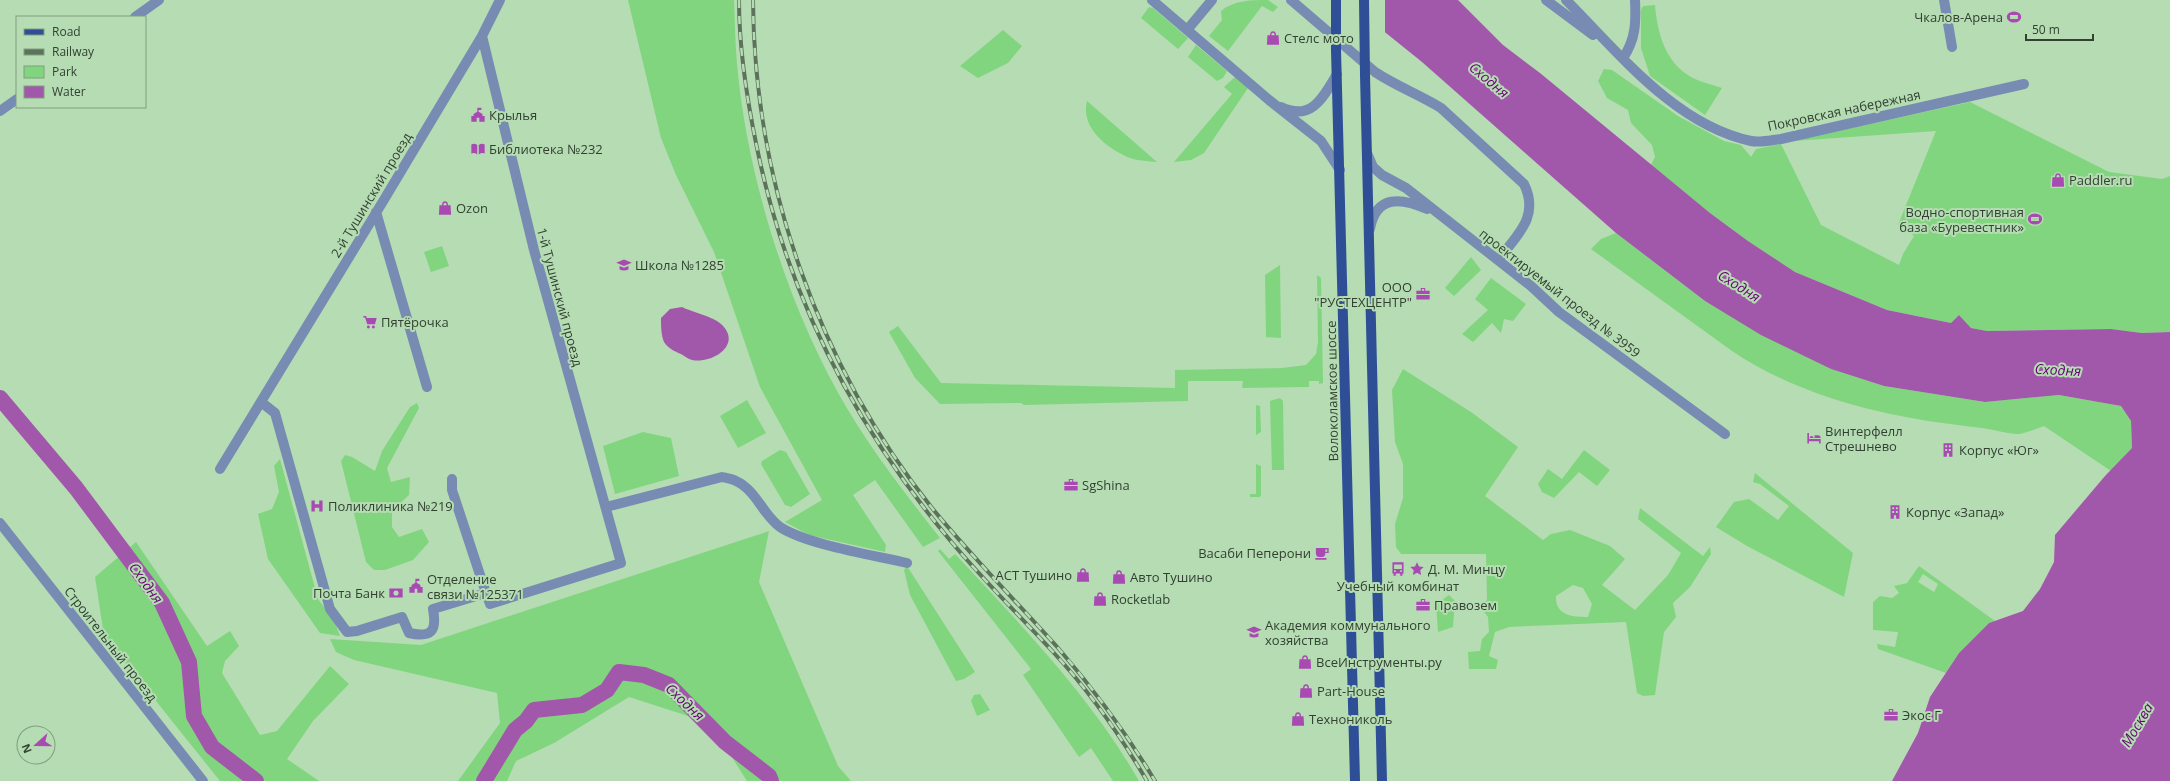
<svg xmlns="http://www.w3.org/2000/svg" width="2170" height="781" font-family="'Open Sans',sans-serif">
<rect width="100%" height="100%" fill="#b5dcb3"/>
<path fill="#82d57f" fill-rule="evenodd" d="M628,0h106c1,21 1,42 3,64 10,114 52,247 111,346 27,45 59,86 92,128l-17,9 -48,-67 -22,15 33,50 -1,7 -76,-17 -24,-13 37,-22 -62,-113 -46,-135 -38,-77 -15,-37z
M1268,0l10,7 -5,5 -11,-6 -34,45 -19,-15 13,-16 -1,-9c13,-11 30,-11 47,-11z
M1655,5c2,25 9,53 30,68 10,8 25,11 37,15l-17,27 -55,-39 -9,-28v-38l2,-4z
M1149,7l4,1 35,30 -10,11 -37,-31z
M1003,30l19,16 -14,17 -30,15 -18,-12z
M1196,45l31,26 -4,7 -6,3 -29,-24z
M1604,69l8,1 66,46 46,25 17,4 10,12 5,-8 25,-5 40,81 78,40 4,-11 11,-18 -16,-11 38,-94 -143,10 177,-39 139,70 53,7 8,-3v156l-28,1 -31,-4 -124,2 -16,-3 -12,-13 -8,8 -64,-13 -92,-38 -47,-31 -38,-28 -59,-48 4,-8 -3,-12 -21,-22 -3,-13 -21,-12 -9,-17z
M1236,76l12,12 -44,65 -13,7 -17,2 58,-68 -8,-7z
M1087,101l70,61c-8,-1 -19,-1 -27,-4 -22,-9 -50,-30 -43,-57z
M1616,233l89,68 126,68 53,17 101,16 74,-7 62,11 10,15 1,27 -21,23 -67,-45c-8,3 -16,6 -24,8 -6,1 -30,-5 -38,-6 -87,-9 -177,-28 -250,-77l-141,-102 10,-10z
M442,246l7,20 -18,6 -7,-20z
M1471,257l10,13 -27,26 -9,-8z
M1280,265l1,73 -15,-1 -1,-62z
M1317,275l4,3 2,105 -4,1v-3h-10v6l-67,1 1,-7h-55v20l-164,4 -3,-2 -81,1 -25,-26 -26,-46 9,-6 43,57 234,5v-18l107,-2 24,-3 10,-11 2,-12z
M1491,278l35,26 -13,17 -9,-2 -3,14 -9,-10 -19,19 -11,-8 26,-24 -13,-11z
M1403,369l68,43 47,35 -33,49 58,44 8,-6 19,-4 40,16 15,13 -23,26 33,25 33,-35 13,-22 -43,-34 2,-11 63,48 7,-9 1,7 -21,33 -17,16 3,14 -12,15 -9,63 -12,1 -6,-3 -11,-71 -117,5 -14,5 -6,24 9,4 -2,9h-27l-1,-17 12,-1 2,-12 7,-7 -1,-15 -6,-8 5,-10 -1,-45h-85l-5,-7 -1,-23 8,-26v-34l-8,-22 -3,-52zM1573,585l10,3 9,16 -4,13c-15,0 -33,-1 -32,-21z
M1280,398l3,3 1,69h-12l-2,-69z
M747,400l19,33 -28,15 -18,-32z
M417,403l2,5 -32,60 4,14 19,-5 -1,18 -17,16v16l7,10 23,-8 7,13 -16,18 -28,10h-11l-8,-8 -25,-101 4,-6 7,2 23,14 7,-20 28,-44z
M1256,405l4,1 1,26 -5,3z
M643,432l28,6 8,38 -64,18 -12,-48z
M780,450l6,2 24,42 -19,13 -6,-2 -24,-41 1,-3z
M1584,450l26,20 -13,16 -18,-14 -25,26 -12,-6 -4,-8 10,-15 14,10z
M280,459l38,140 16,21 6,16 -20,-3 -52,-74 -10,-45 14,-5 7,-17 -5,-26z
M1256,464l5,2v29l-1,2h-10v-3h6z
M1755,473l98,80 -9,44 -97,-51 -31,-19 18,-25 15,-3 29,21 11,-14 -29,-22 -7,-2z
M769,531l-10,51 79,184 13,15h-104l-37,-58 -81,-26 -75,46 -38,18 -9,20h-49l42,-58 -3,-30 -143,-33 -18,-8 -6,-13 91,6z
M136,542l71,104 23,-15 9,15 -14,15 -3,12 38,62 17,-4 53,-65 19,18 -36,37 -26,38 32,22h-99l-116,-145 -9,-59z
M940,549l9,10 6,-5c66,71 136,143 184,227h-26l-22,-33 -12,9 -56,-82 8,-6 -93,-118z
M907,566l68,106 -11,7 -8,2 -46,-86 -6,-25z
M1919,566l76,55 -6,2 -30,30 -13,20 -68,-24 -1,-5 18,3 3,-15 -25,-2v-28l7,-6 12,2 7,-5 -5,-7 13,-3zM1923,574l15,10 -4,8 -16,-10z
M1449,595l6,6 -2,26 -15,5 -2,-28z
M980,694l10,16 -13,6 -6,-15 3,-6z"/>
<path fill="#a258aa" d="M1345,0h113l45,45 37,28 170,140 38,28 47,31 92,38 64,13 8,-8 12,13 16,3 124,-2 31,4 28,-1v449h-278l26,-48 12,-36 29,-44 30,-30 34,-12 17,-22 14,-27 1,-27 50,-59 27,-28 -1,-27 -10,-15 -62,-11 -74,7 -101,-16 -53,-17 -70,-34 -56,-34 -89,-68 -194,-171z
M682,307c10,5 32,10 39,17 22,20 -8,40 -29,36 -4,-1 -7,-4 -11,-6 -7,-3 -12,-5 -17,-12 -3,-7 -3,-17 -3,-24l9,-9z"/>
<path fill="#b5dcb3" d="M1343,0h42v35l-41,-33z"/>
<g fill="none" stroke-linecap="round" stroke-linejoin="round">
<path stroke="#a258aa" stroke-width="16" d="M0,398l76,90 86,115 27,59 5,54 18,31 44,34
M484,781l31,-51 11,-9 8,-11 48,-5 25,-15 12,-18 25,3 25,10 56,57 44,34 2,5"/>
<path stroke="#778bb3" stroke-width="10" d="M1152,0l117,100 52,41 19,29
M1291,0l84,72c21,14 45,23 66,36l83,76c16,33 -7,51 -26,76
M1546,0l47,35
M1566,0c52,52 109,125 185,141 9,2 21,-1 30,-2l243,-55
M1944,0l8,47
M135,17l24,-17
M1187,30l25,-30
M1623,58c13,-19 13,-36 12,-58
M1281,107c31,15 43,-11 56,-33
M0,111l17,-12
M1367,153l6,14 9,8 24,13 125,98 28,26 166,122
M376,212l51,175
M1370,229c6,-35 32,-31 57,-20
M261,402l14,11 55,196 17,23 10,-1 45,-14 7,16c23,5 28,-2 24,-24l53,-16 4,11 131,-41 -87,-313 -52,-214
M220,469l162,-266 100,-167 18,-36
M452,479v11l34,103
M606,507l116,-30c4,1 10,2 14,4 20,9 27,34 44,46 28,18 93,28 127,36
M0,523l203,258"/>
<path stroke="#2e4f96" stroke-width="10" d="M1336,50l19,731
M1365,75l17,706"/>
<defs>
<path id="rail" d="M739,0c0,50 8,100 18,148 30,146 97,277 192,391 33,40 70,76 105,114 36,39 66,82 93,128
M753,0c1,182 65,365 179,508 40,49 85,94 127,141 36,42 68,85 96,132"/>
</defs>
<use href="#rail" stroke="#5c725a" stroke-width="4"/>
<use href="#rail" stroke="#b5dcb3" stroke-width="2.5" stroke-dasharray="8" stroke-linecap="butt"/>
<path stroke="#2e4f96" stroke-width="10" d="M1364,0l1,75
M1336,50v-50"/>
</g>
<defs>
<symbol id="stadium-bare" viewBox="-9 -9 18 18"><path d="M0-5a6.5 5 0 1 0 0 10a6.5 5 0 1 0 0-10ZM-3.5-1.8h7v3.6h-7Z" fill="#a94ab3" stroke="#b5dcb3" stroke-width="2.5" paint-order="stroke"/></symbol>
<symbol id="shop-bare" viewBox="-9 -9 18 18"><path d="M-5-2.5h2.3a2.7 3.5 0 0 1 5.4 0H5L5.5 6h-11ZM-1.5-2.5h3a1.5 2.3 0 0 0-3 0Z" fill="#a94ab3" stroke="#b5dcb3" stroke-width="2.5" paint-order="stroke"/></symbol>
<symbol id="civic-bare" viewBox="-9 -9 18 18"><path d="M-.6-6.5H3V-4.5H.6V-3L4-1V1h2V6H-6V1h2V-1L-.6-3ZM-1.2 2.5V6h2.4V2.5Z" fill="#a94ab3" stroke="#b5dcb3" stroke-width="2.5" paint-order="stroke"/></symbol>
<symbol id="library-bare" viewBox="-9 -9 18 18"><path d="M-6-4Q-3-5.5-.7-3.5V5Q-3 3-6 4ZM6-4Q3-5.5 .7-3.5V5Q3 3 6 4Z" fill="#a94ab3" stroke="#b5dcb3" stroke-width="2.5" paint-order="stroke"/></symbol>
<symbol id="school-bare" viewBox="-9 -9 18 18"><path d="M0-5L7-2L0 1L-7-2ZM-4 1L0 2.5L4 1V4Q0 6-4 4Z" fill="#a94ab3" stroke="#b5dcb3" stroke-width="2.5" paint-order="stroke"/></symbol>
<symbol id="office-bare" viewBox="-9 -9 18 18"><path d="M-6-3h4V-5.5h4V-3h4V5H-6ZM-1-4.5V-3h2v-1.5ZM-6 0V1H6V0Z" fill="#a94ab3" stroke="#b5dcb3" stroke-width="2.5" paint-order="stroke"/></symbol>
<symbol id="supermarket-bare" viewBox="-9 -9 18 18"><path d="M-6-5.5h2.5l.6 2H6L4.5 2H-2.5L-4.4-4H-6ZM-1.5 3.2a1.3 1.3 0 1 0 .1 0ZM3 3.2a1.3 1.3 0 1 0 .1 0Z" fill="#a94ab3" stroke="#b5dcb3" stroke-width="2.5" paint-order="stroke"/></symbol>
<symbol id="hotel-bare" viewBox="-9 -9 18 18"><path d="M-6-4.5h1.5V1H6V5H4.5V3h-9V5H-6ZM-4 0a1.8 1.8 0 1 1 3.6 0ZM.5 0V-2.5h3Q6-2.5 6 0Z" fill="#a94ab3" stroke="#b5dcb3" stroke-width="2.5" paint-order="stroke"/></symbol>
<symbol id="building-bare" viewBox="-9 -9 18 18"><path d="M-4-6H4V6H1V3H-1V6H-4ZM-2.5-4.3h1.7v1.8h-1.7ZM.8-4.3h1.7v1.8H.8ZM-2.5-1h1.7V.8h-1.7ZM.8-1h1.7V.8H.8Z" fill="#a94ab3" stroke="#b5dcb3" stroke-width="2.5" paint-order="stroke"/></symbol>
<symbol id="hospital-bare" viewBox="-9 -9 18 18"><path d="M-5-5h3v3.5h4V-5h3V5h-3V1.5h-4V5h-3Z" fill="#a94ab3" stroke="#b5dcb3" stroke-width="2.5" paint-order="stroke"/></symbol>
<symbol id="cafe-bare" viewBox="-9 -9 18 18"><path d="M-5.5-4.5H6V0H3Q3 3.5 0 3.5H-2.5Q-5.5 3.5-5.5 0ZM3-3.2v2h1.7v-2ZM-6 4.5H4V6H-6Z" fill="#a94ab3" stroke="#b5dcb3" stroke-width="2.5" paint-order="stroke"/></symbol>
<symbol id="bus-bare" viewBox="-9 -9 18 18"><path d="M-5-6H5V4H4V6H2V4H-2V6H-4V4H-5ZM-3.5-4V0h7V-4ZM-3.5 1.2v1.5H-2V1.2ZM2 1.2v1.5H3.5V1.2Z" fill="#a94ab3" stroke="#b5dcb3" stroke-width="2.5" paint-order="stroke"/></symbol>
<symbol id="sight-bare" viewBox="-9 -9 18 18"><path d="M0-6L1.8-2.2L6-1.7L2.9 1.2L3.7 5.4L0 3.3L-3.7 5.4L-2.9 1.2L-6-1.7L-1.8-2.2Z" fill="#a94ab3" stroke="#b5dcb3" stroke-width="2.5" paint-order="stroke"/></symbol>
<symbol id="bank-bare" viewBox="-9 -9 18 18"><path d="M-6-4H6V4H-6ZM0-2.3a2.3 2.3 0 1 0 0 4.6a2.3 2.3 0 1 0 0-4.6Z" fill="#a94ab3" stroke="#b5dcb3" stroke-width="2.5" paint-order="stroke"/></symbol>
<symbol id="university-bare" viewBox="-9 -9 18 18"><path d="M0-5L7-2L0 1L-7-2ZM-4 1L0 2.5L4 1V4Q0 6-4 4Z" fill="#a94ab3" stroke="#b5dcb3" stroke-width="2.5" paint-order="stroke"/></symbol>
</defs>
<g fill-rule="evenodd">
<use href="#stadium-bare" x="2004" y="7" width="20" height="20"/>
<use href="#shop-bare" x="1263" y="28" width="20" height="20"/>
<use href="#civic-bare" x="468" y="105" width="20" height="20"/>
<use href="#library-bare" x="468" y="139" width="20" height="20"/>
<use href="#shop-bare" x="2048" y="170" width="20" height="20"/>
<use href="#shop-bare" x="435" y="198" width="20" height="20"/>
<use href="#stadium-bare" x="2025" y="209" width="20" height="20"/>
<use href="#school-bare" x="614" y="255" width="20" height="20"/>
<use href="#office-bare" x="1413" y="284" width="20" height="20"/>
<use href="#supermarket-bare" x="360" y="312" width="20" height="20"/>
<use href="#hotel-bare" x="1804" y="428" width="20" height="20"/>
<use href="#building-bare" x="1938" y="440" width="20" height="20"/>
<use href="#office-bare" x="1061" y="475" width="20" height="20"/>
<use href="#hospital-bare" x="307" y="496" width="20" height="20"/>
<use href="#building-bare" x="1885" y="502" width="20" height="20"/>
<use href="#cafe-bare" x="1312" y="543" width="20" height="20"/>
<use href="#bus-bare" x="1388" y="559" width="20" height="20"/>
<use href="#sight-bare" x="1407" y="559" width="20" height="20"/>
<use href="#shop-bare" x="1073" y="565" width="20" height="20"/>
<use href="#shop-bare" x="1109" y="567" width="20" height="20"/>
<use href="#civic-bare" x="406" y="576" width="20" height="20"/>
<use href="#bank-bare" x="386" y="583" width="20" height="20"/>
<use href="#shop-bare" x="1090" y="589" width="20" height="20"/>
<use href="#office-bare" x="1413" y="595" width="20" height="20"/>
<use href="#university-bare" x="1244" y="622" width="20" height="20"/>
<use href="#shop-bare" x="1295" y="652" width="20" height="20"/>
<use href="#shop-bare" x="1296" y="681" width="20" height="20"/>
<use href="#office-bare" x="1881" y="705" width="20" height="20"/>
<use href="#shop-bare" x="1288" y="709" width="20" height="20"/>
</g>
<g text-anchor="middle" stroke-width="4" stroke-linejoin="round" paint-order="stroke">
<g font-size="13" fill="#324131" stroke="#b5dcb3" text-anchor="start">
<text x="2003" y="22" text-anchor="end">Чкалов-Арена</text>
<text x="1284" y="43">Стелс мото</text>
<text x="489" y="120">Крылья</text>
<text x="489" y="154">Библиотека №232</text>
<text x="2069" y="185">Paddler.ru</text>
<text x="456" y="213">Ozon</text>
<text x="2024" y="217" text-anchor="end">Водно-спортивная<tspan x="2024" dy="15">база «Буревестник»</tspan></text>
<text x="635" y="270">Школа №1285</text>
<text x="1412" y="292" text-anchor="end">ООО<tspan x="1412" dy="15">"РУСТЕХЦЕНТР"</tspan></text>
<text x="381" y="327">Пятёрочка</text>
<text x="1825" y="436">Винтерфелл<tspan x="1825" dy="15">Стрешнево</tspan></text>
<text x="1959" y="455">Корпус «Юг»</text>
<text x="1082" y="490">SgShina</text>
<text x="328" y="511">Поликлиника №219</text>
<text x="1906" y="517">Корпус «Запад»</text>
<text x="1311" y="558" text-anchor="end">Васаби Пеперони</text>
<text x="1428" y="574">Д. М. Минцу</text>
<text x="1072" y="580" text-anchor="end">АСТ Тушино</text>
<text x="1130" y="582">Авто Тушино</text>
<text x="427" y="584">Отделение<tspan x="427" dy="15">связи №125371</tspan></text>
<text x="1398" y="591" text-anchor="middle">Учебный комбинат</text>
<text x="385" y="598" text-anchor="end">Почта Банк</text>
<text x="1111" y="604">Rocketlab</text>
<text x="1434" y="610">Правозем</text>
<text x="1265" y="630">Академия коммунального<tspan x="1265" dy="15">хозяйства</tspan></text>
<text x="1316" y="667">ВсеИнструменты.ру</text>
<text x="1317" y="696">Part-House</text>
<text x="1902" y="720">Экос Г</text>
<text x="1309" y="724">Технониколь</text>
</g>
<g font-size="13" fill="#324131" stroke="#b5dcb3">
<text transform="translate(1844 110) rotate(-12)" y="5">Покровская набережная</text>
<text transform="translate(371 195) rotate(-59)" y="5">2-й Тушинский проезд</text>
<text transform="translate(1560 293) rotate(38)" y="5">проектируемый проезд № 3959</text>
<text transform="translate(560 297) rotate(75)" y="5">1-й Тушинский проезд</text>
<text transform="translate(1332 391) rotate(-91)" y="5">Волоколамское шоссе</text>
<text transform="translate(111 644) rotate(52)" y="5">Строительный проезд</text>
</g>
<g font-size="14" font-style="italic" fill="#680073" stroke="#b5dcb3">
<text transform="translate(1489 80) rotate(40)" y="5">Сходня</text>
<text transform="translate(1739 286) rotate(32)" y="5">Сходня</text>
<text transform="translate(2058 370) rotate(3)" y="5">Сходня</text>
<text transform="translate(146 583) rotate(54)" y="5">Сходня</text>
<text transform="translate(685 702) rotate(43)" y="5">Сходня</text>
<text transform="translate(2137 725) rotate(-59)" y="5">Москва</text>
</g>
</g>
<rect x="16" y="16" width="130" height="92" fill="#b5dcb3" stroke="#819e7f"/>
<rect x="24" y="29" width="20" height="6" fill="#2e4f96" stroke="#819e7f"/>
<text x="52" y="36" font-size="12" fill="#324131">Road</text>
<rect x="24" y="49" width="20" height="6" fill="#5c725a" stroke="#819e7f"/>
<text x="52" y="56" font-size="12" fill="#324131">Railway</text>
<rect x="24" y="66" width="20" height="12" fill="#82d57f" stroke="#819e7f"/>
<text x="52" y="76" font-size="12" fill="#324131">Park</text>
<rect x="24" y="86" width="20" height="12" fill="#a258aa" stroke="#819e7f"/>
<text x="52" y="96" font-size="12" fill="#324131">Water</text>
<g transform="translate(36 745) rotate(249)"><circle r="19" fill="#b5dcb3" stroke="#819e7f"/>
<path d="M0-3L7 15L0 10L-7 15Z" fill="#a94ab3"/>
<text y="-6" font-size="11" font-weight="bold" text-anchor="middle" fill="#324131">N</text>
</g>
<path d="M2026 34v6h67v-6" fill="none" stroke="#324131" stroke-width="2"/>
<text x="2032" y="34" font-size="12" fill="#324131" stroke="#b5dcb3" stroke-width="3" paint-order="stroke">50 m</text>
</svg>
